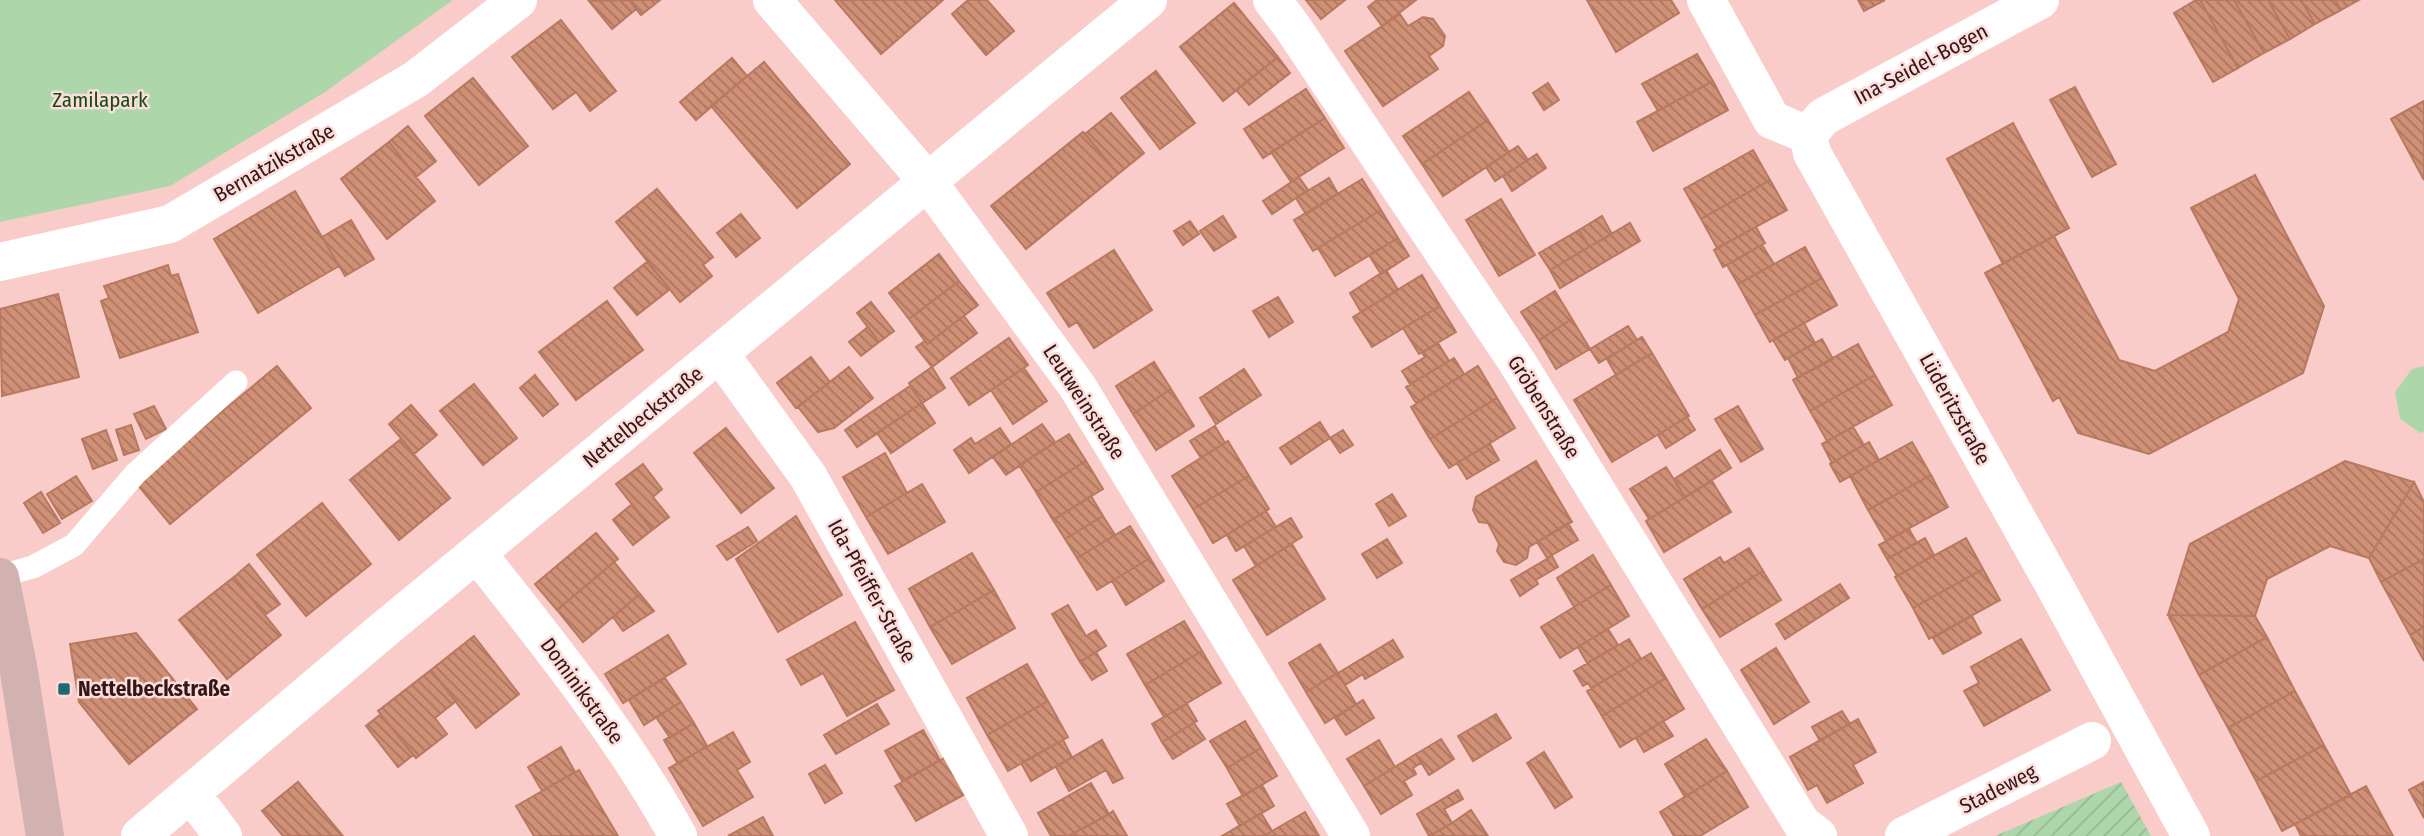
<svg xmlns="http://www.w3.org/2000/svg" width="2424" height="836" font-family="'Fira Sans Condensed',sans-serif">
<defs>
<pattern id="garden-furrows" width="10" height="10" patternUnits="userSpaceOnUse" patternTransform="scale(1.75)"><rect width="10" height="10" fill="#aed6ab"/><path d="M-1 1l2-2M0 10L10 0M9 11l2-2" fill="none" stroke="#96b792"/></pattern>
<pattern id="building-back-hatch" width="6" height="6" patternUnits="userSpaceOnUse" patternTransform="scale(1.75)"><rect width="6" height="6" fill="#cf9076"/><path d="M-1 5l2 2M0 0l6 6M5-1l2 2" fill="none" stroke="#a97560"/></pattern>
</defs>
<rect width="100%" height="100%" fill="#f9ccc9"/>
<path fill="#aed6ab" d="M0,0h453l-128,92 -155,94 -170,36z
M2424,366v66l-4,1 -20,-14 -5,-27 17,-23z"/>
<path fill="url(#garden-furrows)" d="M2121,782l30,54h-156z"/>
<path fill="url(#building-back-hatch)" stroke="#b77960" stroke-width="2" d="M629,0h31l-19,15z
M629,0l7,9 -24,20 -23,-28z
M835,0h108l-62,54z
M968,0h19l27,31 -28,24 -34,-41z
M1306,0h39l-24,19z
M1377,0h39l-34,26 -14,-19z
M1587,0h84l8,13 -63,39z
M1858,0h27l-21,11z
M2196,0h4l38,68 -25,14 -39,-69z
M2200,0h34l30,53 -26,15z
M2234,0h34l22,39 -26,14z
M2268,0h33l14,24 -25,15z
M2301,0h34l6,10 -26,14z
M2335,0h24l-18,10z
M1234,3l44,54 -55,44 -43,-54z
M1400,14l8,12 15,-9 10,2 12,17 -2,10 -14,10 9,13 -55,37 -38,-55z
M561,20l55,71 -26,20 -14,-19 -23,17 -41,-52z
M1697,54l16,27 -55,30 -16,-27z
M1278,57l12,16 -41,32 -13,-15z
M732,58l15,18 -51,44 -16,-18z
M764,62l86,102 -53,44 -86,-102z
M1156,71l39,52 -35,26 -39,-51z
M473,78l55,68 -49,39 -54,-69z
M1713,81l15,29 -75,41 -16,-29z
M1548,83l11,17 -15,10 -11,-17z
M2075,87l41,77 -24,13 -42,-77z
M1306,89l19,29 -62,40 -19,-29z
M1469,92l19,28 -66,44 -19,-28z
M2424,101v79l-33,-61z
M1111,113l33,40 -26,21 -33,-40z
M1325,118l19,30 -53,34 -20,-30z
M1488,120l21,32 -66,44 -21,-32z
M2013,123l56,105 -66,36 -56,-105z
M408,126l28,35 -20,16 -27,-35z
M1083,132l35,42 -92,75 -35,-43z
M389,142l46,59 -48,38 -46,-60z
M1518,146l10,14 -33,21 -9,-14z
M1753,150l17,30 -69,39 -17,-30z
M1537,154l9,14 -34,23 -9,-15z
M2255,175l69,131 -21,67 -154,81 -71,-21 -19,-36 -6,4 -68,-128 69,-37 65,124 36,11 73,-39 11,-33 -48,-91z
M1299,177l9,13 -36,24 -9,-13z
M1329,178l9,16 -32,20 -10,-16z
M1362,179l19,31 -68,41 -19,-31z
M1770,180l17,30 -70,38 -16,-29z
M657,189l56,68 -10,8 9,11 -32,26 -64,-80z
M295,191l44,75 -81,47 -44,-74z
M1501,199l34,56 -36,21 -33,-56z
M1381,210l17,28 -63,38 -17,-28z
M741,214l19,24 -24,19 -19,-24z
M1223,216l13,21 -22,14 -14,-20z
M1602,216l10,18 -23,13 -10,-17z
M351,220l23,39 -29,17 -23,-39z
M1190,221l9,13 -16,11 -9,-14z
M1630,223l10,18 -80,47 -10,-18z
M1756,227l9,16 -42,24 -9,-17z
M1579,230l10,17 -39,23 -11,-17z
M1398,238l11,18 -28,18 -12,-19z
M1762,245l12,19 -36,20 -11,-19z
M1805,247l17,31 -67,37 -17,-31z
M1114,250l38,60 -58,38 -17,-26 -8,5 -22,-34z
M939,254l20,27 -50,38 -20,-26z
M647,262l23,27 -33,26 -23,-27z
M168,265l3,11 7,-2 20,58 -78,26 -19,-57 8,-3 -5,-12z
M1386,270l12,20 -37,22 -11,-19z
M1422,275l18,31 -68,41 -19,-30z
M1822,278l15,27 -67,37 -15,-27z
M959,281l19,24 -51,39 -18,-25z
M1555,291l17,28 -33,21 -18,-28z
M58,294l21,83 -77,19 -2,-87z
M1278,297l15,25 -24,15 -16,-26z
M607,301l36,49 -67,50 -37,-48z
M871,302l23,29 -15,11 -22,-29z
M1440,306l16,26 -37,22 -16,-26z
M964,316l13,17 -45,34 -16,-20 9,-6 2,3z
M1572,319l18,30 -34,20 -17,-29z
M1804,323l11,20 -30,17 -12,-20z
M1628,326l9,14 -38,23 -9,-14z
M868,327l11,15 -18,14 -12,-14z
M1642,337l10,16 -36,22 -9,-16z
M1009,338l19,27 -59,40 -18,-27z
M1822,339l11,20 -35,19 -10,-20z
M1438,343l11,18 -39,23 -8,-13 23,-14 -3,-4z
M1858,344l17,31 -65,36 -17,-31z
M1652,353l37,63 -77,46 -38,-62z
M811,357l19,25 -34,26 -19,-25z
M1454,358l10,16 -48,29 -10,-16z
M1154,362l17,27 -38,25 -17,-28z
M277,366l34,42 -141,116 -34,-41z
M1478,366l19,32 -67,41 -19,-32z
M849,367l24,31 -39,30 -16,4 -20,-25z
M932,367l13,21 -23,15 -13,-20z
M1024,368l23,33 -34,23 -22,-34z
M1244,369l17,26 -45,29 -16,-26z
M535,375l23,29 -15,12 -23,-28z
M1875,375l17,30 -65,36 -17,-30z
M474,384l43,54 -34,27 -43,-54z
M910,386l12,17 -65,44 -12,-17z
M1171,389l23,37 -38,24 -23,-36z
M1497,398l18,30 -66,40 -19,-29z
M922,403l13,20 -44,30 -14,-20z
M411,405l26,30 -23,19 -25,-30z
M154,406l12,23 -20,10 -12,-25z
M1738,406l25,43 -22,13 -26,-43z
M1687,417l8,13 -29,18 -8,-13z
M1320,422l10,16 -39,26 -11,-16z
M1042,424l13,18 -49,33 -13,-18z
M131,425l8,25 -15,5 -8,-25z
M1215,426l10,17 -24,15 -11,-17z
M1853,427l11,18 -32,18 -10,-19z
M726,428l48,60 -33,25 -47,-60z
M1000,428l11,16 -42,29 -15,-23 17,-12 4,6z
M106,430l11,30 -24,9 -11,-30z
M1343,430l10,15 -13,8 -10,-15z
M1069,434l17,27 -50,31 -17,-27z
M401,439l49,59 -51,42 -49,-60z
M1228,441l21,35 -56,33 -21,-33z
M1869,442l10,18 -39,22 -10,-18z
M1912,442l19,33 -63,35 -18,-34z
M1490,444l9,16 -32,19 -10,-16z
M1720,450l11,18 -46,29 -11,-18z
M885,453l22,40 -41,24 -23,-40z
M1086,461l17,28 -50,31 -17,-28z
M1536,461l36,61 -43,25 -2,11 -11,7 -12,-3 -7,-11 2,-7 -11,-21 -9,-1 -6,-12 3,-13z
M2345,461l69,21 -45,76 -39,-12 -63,33 -12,37 -87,-1 22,-71z
M643,464l19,25 -9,8 16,20 -17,13 -36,-46z
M1666,467l19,30 -36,22 -19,-30z
M1931,475l17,32 -62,34 -18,-31z
M76,476l16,25 -30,18 -15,-25z
M1249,476l20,33 -56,34 -20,-34z
M1712,481l19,31 -67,40 -18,-31z
M2414,482l10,20v57l-43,23 -12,-24z
M922,484l23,38 -57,32 -22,-37z
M41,492l19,31 -17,10 -19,-30z
M1392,494l14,22 -17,10 -13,-22z
M1091,496l12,20 -38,23 -12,-19z
M322,503l49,61 -65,52 -49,-61z
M632,504l20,26 -19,15 -20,-25z
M1266,511l10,16 -40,24 -9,-16z
M796,516l46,79 -64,37 -42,-73z
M1103,516l12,19 -38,23 -12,-19z
M1291,518l11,19 -46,29 -12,-20z
M1568,523l10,17 -31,18 -10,-16z
M1130,526l20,32 -53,32 -20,-32z
M748,527l9,14 -30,19 -10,-14z
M1909,529l8,14 -30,16 -8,-14z
M596,533l22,26 -61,51 -22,-26z
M1925,538l9,17 -37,21 -10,-17z
M1966,538l17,31 -70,39 -18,-31z
M1387,539l15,24 -25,15 -15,-24z
M1292,544l33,55 -58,36 -34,-55z
M1749,548l14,23 -61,38 -18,-30 36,-22 4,6z
M972,553l22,37 -64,37 -21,-38z
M1593,555l18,30 -37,22 -17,-29z
M1552,556l6,11 -22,13 2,4 -18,12 -9,-16z
M1150,558l14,23 -38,24 -14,-24z
M2424,559v68l-14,8 -29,-53z
M614,562l26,32 -57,48 -26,-32z
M249,564l31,40 -15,11 -31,-38z
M1983,569l17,31 -71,39 -16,-31z
M1763,571l18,29 -61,37 -18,-28z
M234,577l47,58 -54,44 -48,-59z
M1840,584l9,14 -64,41 -9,-15z
M1611,585l18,31 -69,42 -19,-31z
M994,590l21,38 -63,36 -22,-37z
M640,594l14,17 -31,20 -10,-14z
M1068,605l18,31 10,-6 10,16 -26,16 -28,-48z
M2168,615l87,1 12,21 -68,38z
M1972,616l9,17 -38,21 -10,-16z
M1184,621l18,30 -57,34 -18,-31z
M855,622l39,68 -47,26 -24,-43 -22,12 -14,-25z
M2424,627v34l-14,-26z
M1608,629l10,16 -31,18 -9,-16z
M136,633l61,76 -68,55 -50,-62 -9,-58z
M668,635l18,29 -63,39 -18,-29z
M474,636l45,58 -43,34 -45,-58z
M2267,637l28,54 -67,37 -29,-53z
M1629,639l12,20 -50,29 -3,-5 -5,3 -9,-15z
M2021,639l29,51 -66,36 -20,-35 15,-8 -8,-16z
M1393,640l10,17 -38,22 -2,-5 -18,11 -7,-12z
M1320,644l18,29 -32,19 -17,-29z
M1776,648l33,54 -35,22 -33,-54z
M1202,651l19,32 -57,34 -19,-32z
M1096,652l11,19 -15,9 -12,-18z
M1651,653l15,25 -64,38 -15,-25z
M1027,664l21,37 -61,34 -20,-37z
M431,670l25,31 -21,17 12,16 -31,24 -38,-47z
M1338,673l18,31 -31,19 -19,-31z
M665,678l16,24 -37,23 -15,-25z
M1666,678l18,31 -64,38 -18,-31z
M2295,691l29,54 -68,36 -28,-53z
M1363,700l11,18 -28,17 -11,-17z
M1048,701l20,36 -60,34 -21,-36z
M681,702l13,21 -24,15 -14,-21z
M877,704l12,20 -53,30 -12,-19z
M1187,704l10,17 -35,21 -10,-18z
M1842,711l8,13 -30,17 -8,-14z
M381,714l32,41 -15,12 -32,-41z
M1496,714l15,24 -38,23 -15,-25z
M1858,719l18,33 -23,13 10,18 -36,20 -10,-18 -9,5 -18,-33z
M1245,721l16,27 -34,20 -17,-27z
M1663,721l10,15 -29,16 -8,-14z
M694,723l13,23 -29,18 -14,-24z
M1194,723l11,16 -32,20 -11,-17z
M923,730l17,30 -38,21 -17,-30z
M733,732l17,30 -13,8 16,27 -50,29 -34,-58z
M1441,739l13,20 -25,16 -13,-21z
M1706,739l21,32 -42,26 -20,-33z
M1063,740l9,17 -41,24 -10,-18z
M1102,740l21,38 -10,5 -7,-13 -37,21 -13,-24z
M1379,740l16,27 -31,19 -17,-27z
M2324,745l27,50 -69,36 -26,-50z
M561,747l14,25 -33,19 -14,-24z
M1261,748l16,28 -34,20 -16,-28z
M1544,752l28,45 -17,11 -28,-45z
M1416,754l5,9 -8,5 3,6 -12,7 8,14 -31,19 -17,-28z
M946,757l21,36 -51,28 -21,-35z
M825,765l17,28 -17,10 -16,-29z
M579,770l39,66h-84l-18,-30z
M1727,771l21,36 -48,29h-26l-14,-24z
M298,782l45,54h-60l-21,-25z
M2424,782v36l-15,-28z
M1091,783l18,31 -40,22h-18l-13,-23z
M1262,785l12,21 -34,20 -13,-22z
M2366,786l27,50h-92l-6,-12z
M1458,790l5,9 -19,10 8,14 -23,13 -12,-22z
M1471,810l17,26h-59l23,-13z
M1113,811l14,25h-58l40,-22z
M1305,812l14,24h-55l8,-5z
M1261,813l11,18 -8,5h-42z
M763,817l10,19h-45z"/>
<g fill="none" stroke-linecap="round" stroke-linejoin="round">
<path stroke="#fff" stroke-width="23" d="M0,576l33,-9 41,-22 61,-71 101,-92"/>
<path stroke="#fff" stroke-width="38" d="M772,0l156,182 149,204 274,450
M1272,0l19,25 226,337 285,462 16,12
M1706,0l66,120 36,15
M1808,135l4,18 242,432 137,251
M1808,135l15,-18 217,-117
M0,262l170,-38 246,-145 102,-79
M720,354l88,122 201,360
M477,553c72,91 144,180 201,283
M192,795l31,41
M140,836l247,-209 761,-627
M1904,836l188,-95"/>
<path stroke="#d2b2b1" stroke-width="38" d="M0,577l18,89 27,170"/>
</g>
<rect fill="#1e6a70" stroke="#fcdddb" stroke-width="2.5" x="57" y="682" width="14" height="14" rx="3.5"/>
<g text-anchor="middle" stroke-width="5" stroke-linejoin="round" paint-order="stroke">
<g font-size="21" fill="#321716" stroke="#fcdddb">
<text transform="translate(1921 64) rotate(-28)" y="7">Ina-Seidel-Bogen</text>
<text transform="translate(274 163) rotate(-30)" y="7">Bernatzikstraße</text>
<text transform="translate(1084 402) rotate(57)" y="7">Leutweinstraße</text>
<text transform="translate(1544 407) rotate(58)" y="7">Gröbenstraße</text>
<text transform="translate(1955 409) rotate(61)" y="7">Lüderitzstraße</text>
<text transform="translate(643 417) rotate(-39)" y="7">Nettelbeckstraße</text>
<text transform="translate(872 591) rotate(61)" y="7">Ida-Pfeiffer-Straße</text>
<text transform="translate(582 691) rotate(54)" y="7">Dominikstraße</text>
<text transform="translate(1998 789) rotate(-27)" y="7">Stadeweg</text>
</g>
<g font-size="21" fill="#164c15" stroke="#fcdddb">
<text x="100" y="107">Zamilapark</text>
</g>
<g font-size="21" font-weight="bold" fill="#321716" stroke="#fcdddb" text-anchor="start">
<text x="78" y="696">Nettelbeckstraße</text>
</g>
</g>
</svg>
